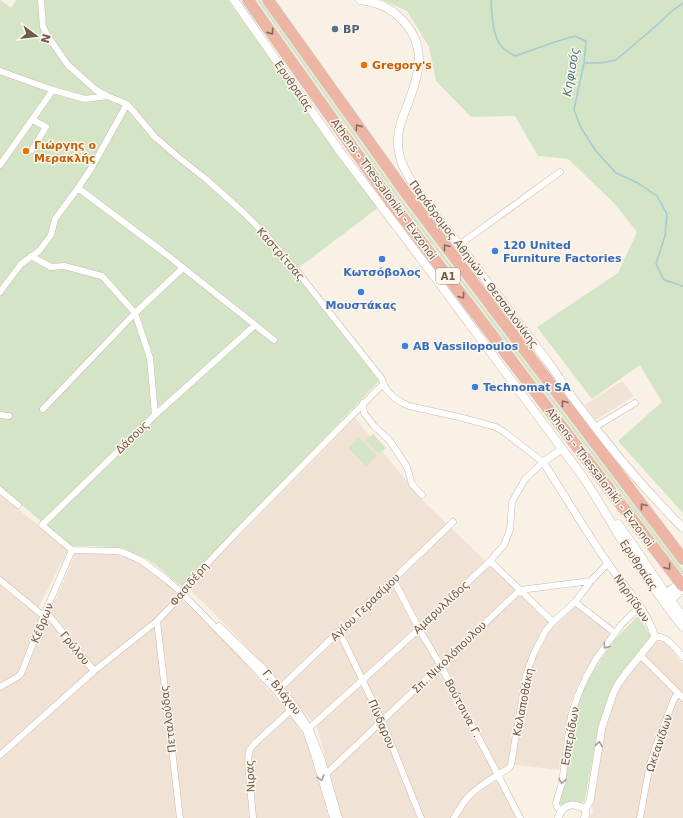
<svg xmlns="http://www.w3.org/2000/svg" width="683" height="818" font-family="'DejaVu Sans',sans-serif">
<rect width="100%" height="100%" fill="#f9f1e6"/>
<path fill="#f0e3d5" d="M622,381l12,15 -38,24 -11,-15z
M355,418l67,82 132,127 22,-21 35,28 -15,19 -17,29 -7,17 -4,14 -9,57 -51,-6 -14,10 22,44h-174l-25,-91 -65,-75 -39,-40 -25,-24z
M0,494l68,56 -33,64 13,7 3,-7 -1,-1 26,-61 44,1 35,20 20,17 11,13 42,41 53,60 11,13 14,23 23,78h-329z
M656,642h8l19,22v154h-94l4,-6 -1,-5 10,-66 6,-28 14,-30z"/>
<path fill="#d3e5c6" d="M0,0l11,8 5,-8h212l34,48 117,159 -86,65 86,109 -197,205c-10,-6 -21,-18 -32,-25 -24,-15 -48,-15 -75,-15l-4,1 -71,-61z
M257,0h3l142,200 281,370v5l-283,-373z
M382,0h301v513l-65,-72 44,-39 -22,-37 -48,34 -55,-72 81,-54 19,-41 -24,-30 -45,-43 -30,-3 -23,-40 -44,1 -35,-36 -7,-34 -22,-36z
M373,434l13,14 -7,6 -13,-14z
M359,438l18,18 -11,10 -18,-18z
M638,616l13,20 -26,33 -25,54 -4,16 -11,61 -4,4 -5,-3 -5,1 -9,5 -3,-5 4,-13 8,-58 7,-30 13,-27 24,-35z"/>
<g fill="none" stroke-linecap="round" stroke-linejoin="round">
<path stroke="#a4cbd1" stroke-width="1.5" d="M491,0c1,14 1,36 11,47 4,4 9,7 13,9l40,-14 20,-6 11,5 -2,22 -10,47 7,18 15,23 20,22 22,10 19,13 10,18 -2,22 -9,28 8,16 19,6
M584,63h16l16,-3 40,-34 16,-15 11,-8"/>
<defs>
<path id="minor" d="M41,0l2,27 6,11 19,27 28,25 11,6
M0,71l53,19 32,9 22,-3 20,8 28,33 23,20 28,22 39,35 21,21 30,35 86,109c3,14 15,22 27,27l50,11 37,10 8,5 39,30 -18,17 -13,23 -2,28 -6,15 -14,16 -71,68 -113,102
M32,150l14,-23 -13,-7
M0,165l53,-75
M78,188l84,63 112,89
M459,245l101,-73
M31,256l20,11 13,-1 38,10 33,37 15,45 5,57
M0,292l21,-28 18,-13 12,-16 4,-16 23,-31 14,-21 35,-63
M363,403l1,10 10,13 16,15 17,26 5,17 10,11
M43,409l92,-96 48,-45
M0,415l9,1
M595,427l40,-24
M0,490l18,15
M72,550l46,1 7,2 17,8 25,19 15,13 67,69 27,29 30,40 7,20 20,67
M72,550l-30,-25 113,-110 100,-90
M490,561l63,61
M393,579l26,50 22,37 57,109 22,43
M0,580l40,33 11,5 43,53
M575,602l40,31
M157,621l23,197
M219,626l43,41 33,39 14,22 13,32 17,58
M339,631l43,90 39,97
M655,637c12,-2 21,12 28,20
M640,655l43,43
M0,687l16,-9 5,-4 23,-59 28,-65
M278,690l175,-168
M0,755l94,-84 63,-50 23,-24 6,-11 51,-54 146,-148
M326,774l194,-184 71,-9
M561,811l-4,-4 -1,-4 6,-20 9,-67 7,-21 8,-18 10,-18 25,-34 19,-19
M253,818l-5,-56 1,-11 5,-7 38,-35
M454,818c4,-7 9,-15 14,-21 11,-12 27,-20 41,-29l2,-3 15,-90 8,-22 12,-23 7,-8 22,-20 16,-21 17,-18
M640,818l10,-54 7,-21 17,-44 4,-6"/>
<path id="tertiary" d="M562,449l-19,13c22,34 42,68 64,100 17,25 39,46 48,75l-29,36 -8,11 -5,10 -11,33 -12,74 -5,8
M558,818c5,-14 14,-16 27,-9l1,6 -2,3"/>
<path id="secondary" d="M234,0l105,150 101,134 143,193c14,21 26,42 39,64 19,29 39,59 61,86
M360,0c20,3 32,8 45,23 23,26 13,55 2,83 -4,11 -9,21 -9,33 -1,24 11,38 24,58 43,56 87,112 129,169 8,11 15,24 24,35 33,45 69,88 108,127
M618,524c23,30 41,63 65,92
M663,596l11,-8 9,-10
M668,603l15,-15"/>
<path id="motorway" d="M248,0l146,206 260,342
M268,0l140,196 275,363"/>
</defs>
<use href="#minor" stroke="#c9b9ad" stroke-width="7"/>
<use href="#tertiary" stroke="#c9b9ad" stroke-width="8"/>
<use href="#secondary" stroke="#cebbae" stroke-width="9"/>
<use href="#motorway" stroke="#d4cdca" stroke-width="12"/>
<use href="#minor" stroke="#fff" stroke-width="6"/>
<use href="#tertiary" stroke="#fff" stroke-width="7"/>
<use href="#secondary" stroke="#fff" stroke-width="8"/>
<use href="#motorway" stroke="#ecb5a4" stroke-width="11"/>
<defs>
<path id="motorway-bridge" d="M654,548l29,38"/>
</defs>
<use href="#motorway-bridge" stroke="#d4cdca" stroke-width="12" stroke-linecap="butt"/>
<use href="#motorway-bridge" stroke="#ecb5a4" stroke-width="11"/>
</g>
<defs><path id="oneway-chevron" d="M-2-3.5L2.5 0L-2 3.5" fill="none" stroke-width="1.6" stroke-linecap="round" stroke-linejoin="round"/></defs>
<g stroke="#886b5f">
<use href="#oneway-chevron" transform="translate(271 32) rotate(55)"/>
<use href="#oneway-chevron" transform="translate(358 127) rotate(-125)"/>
<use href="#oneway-chevron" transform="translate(446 247) rotate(-127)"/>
<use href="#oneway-chevron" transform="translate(462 296) rotate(53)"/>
<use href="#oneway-chevron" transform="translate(564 403) rotate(-127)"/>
<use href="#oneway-chevron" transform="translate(643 506) rotate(-127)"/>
<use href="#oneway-chevron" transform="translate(668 567) rotate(53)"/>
</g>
<g stroke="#a99b95">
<use href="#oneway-chevron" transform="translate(606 646) rotate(126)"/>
<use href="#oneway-chevron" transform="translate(599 744) rotate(-80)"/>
<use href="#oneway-chevron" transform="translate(321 778) rotate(74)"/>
<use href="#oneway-chevron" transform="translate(562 781) rotate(99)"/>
</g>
<circle fill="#5c6f8a" stroke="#fdf6eb" stroke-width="1.5" cx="335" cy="29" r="4"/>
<g fill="#e8710a" stroke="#fdf6eb" stroke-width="1.5">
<circle cx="364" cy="65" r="4"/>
<circle cx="26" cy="151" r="4"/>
</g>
<g fill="#3f7fe0" stroke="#fdf6eb" stroke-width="1.5">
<circle cx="495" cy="251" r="4"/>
<circle cx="382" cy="259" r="4"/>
<circle cx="361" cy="292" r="4"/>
<circle cx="405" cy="346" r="4"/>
<circle cx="475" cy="387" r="4"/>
</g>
<g text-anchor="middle" stroke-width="3" stroke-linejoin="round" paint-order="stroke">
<rect fill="#fdf6eb" stroke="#9a887d" stroke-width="1" x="436" y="268" width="24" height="16" rx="3"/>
<g font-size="10" font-weight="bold" fill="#6f594e">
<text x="448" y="280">Α1</text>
</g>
<g font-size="11" font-weight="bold" fill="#4e5e75" stroke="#fdf6eb" text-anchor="start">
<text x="343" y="33">BP</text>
</g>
<g font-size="11" font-weight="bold" fill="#c56008" stroke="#fdf6eb" text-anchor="start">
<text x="372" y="69">Gregory's</text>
<text x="34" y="149">Γιώργης ο<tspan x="34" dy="13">Μερακλής</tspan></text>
</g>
<g font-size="11" fill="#6f594e" stroke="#fdf6eb">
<text transform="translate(294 86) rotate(55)" y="4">Ερυθραίας</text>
<text transform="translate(384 189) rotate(54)" y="4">Athens - Thessaloniki - Evzonoi</text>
<text transform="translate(281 254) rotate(49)" y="4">Καστρίτσας</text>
<text transform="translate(474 264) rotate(53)" y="4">Παράδρομος Αθηνών - Θεσσαλονίκης</text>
<text transform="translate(132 437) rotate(-44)" y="4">Δάσους</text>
<text transform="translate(600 477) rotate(53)" y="4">Athens - Thessaloniki - Evzonoi</text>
<text transform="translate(639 565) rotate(56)" y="4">Ερυθραίας</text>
<text transform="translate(189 584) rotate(-50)" y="4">Φασιδέρη</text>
<text transform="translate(632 598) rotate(56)" y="4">Νηρηϊδων</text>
<text transform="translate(365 607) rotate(-44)" y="4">Αγίου Γερασίμου</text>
<text transform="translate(441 607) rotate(-43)" y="4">Αμαρυλλίδος</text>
<text transform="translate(42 623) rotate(-68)" y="4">Κέδρων</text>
<text transform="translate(75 648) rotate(51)" y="4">Γρύλου</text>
<text transform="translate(449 657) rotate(-44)" y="4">Σπ. Νικολόπουλου</text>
<text transform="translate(282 692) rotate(51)" y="4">Γ. Βλάχου</text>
<text transform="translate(523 702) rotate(-79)" y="4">Καλαποθάκη</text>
<text transform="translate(463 708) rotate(62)" y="4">Βούτσινα Γ.</text>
<text transform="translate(168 719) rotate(-97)" y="4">Πεταλούδας</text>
<text transform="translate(382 724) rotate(67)" y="4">Πίνδαρου</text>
<text transform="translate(570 736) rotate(-80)" y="4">Εσπερίδων</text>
<text transform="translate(659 743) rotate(-71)" y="4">Ωκεανίδων</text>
<text transform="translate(250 776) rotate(-93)" y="4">Νιρας</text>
</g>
<g font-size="11" font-weight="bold" fill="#366cbe" stroke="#fdf6eb" text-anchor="start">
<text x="503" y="249">120 United<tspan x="503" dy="13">Furniture Factories</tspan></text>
<text x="382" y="276" text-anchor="middle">Κωτσόβολος</text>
<text x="361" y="309" text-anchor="middle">Μουστάκας</text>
<text x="413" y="350">AB Vassilopoulos</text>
<text x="483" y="391">Technomat SA</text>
</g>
<g font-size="12" font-style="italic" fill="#4a7880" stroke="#fdf6eb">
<text transform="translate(571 72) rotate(-80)" y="4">Κηφισός</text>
</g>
</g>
<g transform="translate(36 36) rotate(105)" stroke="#fdf6eb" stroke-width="3" paint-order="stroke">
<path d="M0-3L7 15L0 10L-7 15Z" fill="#6f594e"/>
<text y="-6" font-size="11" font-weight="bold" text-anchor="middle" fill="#6f594e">N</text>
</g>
</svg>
